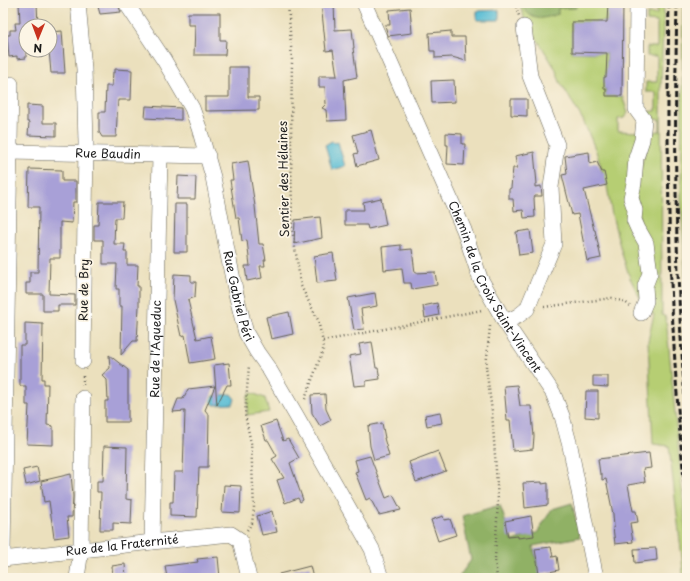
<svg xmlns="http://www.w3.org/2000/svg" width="690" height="581" font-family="'Playpen Sans',sans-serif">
<rect width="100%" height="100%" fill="#fcf5e5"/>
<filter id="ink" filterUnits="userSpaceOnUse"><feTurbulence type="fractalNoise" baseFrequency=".025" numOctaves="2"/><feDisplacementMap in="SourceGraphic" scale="8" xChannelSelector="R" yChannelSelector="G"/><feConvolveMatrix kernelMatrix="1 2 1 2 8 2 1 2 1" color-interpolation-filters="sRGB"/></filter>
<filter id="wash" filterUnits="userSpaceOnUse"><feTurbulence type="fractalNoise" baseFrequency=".012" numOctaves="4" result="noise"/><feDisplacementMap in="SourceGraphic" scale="16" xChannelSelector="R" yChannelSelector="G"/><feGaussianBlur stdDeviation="0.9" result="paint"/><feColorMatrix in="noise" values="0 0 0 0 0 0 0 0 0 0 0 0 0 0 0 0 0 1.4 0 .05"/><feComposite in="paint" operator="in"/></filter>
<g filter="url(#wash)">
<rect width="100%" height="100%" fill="#ebe0bd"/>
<path fill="#b6ce73" stroke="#697548" d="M519,3l4,4 52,1 1,-5h32v2h5v11h-6v6h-35v30l35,1 -1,24 -2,12h2v7h16l6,17 -4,5 -6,1v12l21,1 -6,48 11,65 -2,57 -12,-24 -8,-24 -10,-39 -5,-29 -11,-35 -13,-31 -23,-38 -5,-14 -30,-48z
M657,3h7l-3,82 1,230 4,2 21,224v37h-4l-1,-20 -13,-112 -16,-2 -5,-103 6,-27 -4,-1 -4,-5 1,-4 -13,-109 16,-63 10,-1v-11l-11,-2 -5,-6 12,-1v-19h-10v-10h11v-26h-10v-9h10v-25l-10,-1v-7h10z
M683,3h4v311l-6,-117z
M252,393l13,5 4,14 -22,3 1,-20z"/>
<path fill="#90b165" stroke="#566640" d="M520,3h56v5h-18v6c-19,6 -26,8 -38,-11z
M572,503l8,34 -47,9 8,32h-80l-1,-3 11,-15 -9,-44 38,-11 12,36 25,-8 15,-24z"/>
<path fill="#56bcd4" stroke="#396c78" d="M499,10v10h-22v-9z
M332,141l2,2 4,-1 7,24 -13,4 -7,-25z
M231,394l4,5 -2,5 -19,1 -3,-4 2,-5z"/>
<g id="blocks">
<path fill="#a8a0d7" d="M19,3h18l1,23h-12v32l-9,1v-3l-8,1 -2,-22h3v-5h6l-1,-7h5z
M97,3h20l4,9 -21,2z
M321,3h13l1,27 17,-1 2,19h-1l4,29 -13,3 2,40 -19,1 -1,-11 -4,-2 4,-4 -1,-17h-6v-11h18l-4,-26 -7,1z
M608,3h15l-1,93h-16v-7h-2v-12h2l1,-24 -35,-1v-30h35z
M410,8l2,25 -24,3 -3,-11h5l-1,-15z
M188,13h32v27h6l-1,15h-31l1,-30h-7z
M62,31l3,42h-14l-2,-23 1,-18z
M451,31v6h14l1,24 -14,-4 -17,1v-7h-5l-1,-18z
M229,67h19v30h11v13l-54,1v-14h24z
M115,69l17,1 -1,30h-13l-2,37h-14l-3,-5v-20h6l1,-26h6l1,-14h2z
M454,80l1,22 -23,1 -1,-22z
M511,99h16v17l-16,-1z
M27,105l16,1v17h13v13l-28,-1 1,-13h-2z
M146,106l35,2v12l-36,-2z
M371,130l8,30 -22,6 -3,-12 4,-1 -5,-18z
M446,133l16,1v10h3l-1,21 -17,-1 1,-19h-2z
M534,152l3,32h-2v3l6,-1 1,10h-7l-1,2 1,19 -11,1 -1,-8 -9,1 -1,-12h-4v-10l2,-1 2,-20h4l-2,-12z
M589,152l1,12 7,-2 5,10h2l3,13 -23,5 10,40h1l6,28 -14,3 -9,-47 -6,1 -10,-40 5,-1 -2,-18z
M248,161l7,45 4,38h4l3,16h-2l1,6h-5l2,12 -15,3 -2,-15h5l-3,-26 -5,1 -3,-23h-3l-6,-38h3l-2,-16z
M29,169l33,1v11h14v21h-3l-1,21 -12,-1v36h-10l-1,36 26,1v10h-17v6h-15v-17h-17v-11h4v-11h8l1,-65h-11z
M178,176l18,1 -1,22h-18z
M381,198l5,27 -18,4 -1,-4h-22v-15h19l-1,-8z
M99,202h24l-1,16h-7l-1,26h11l-1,8h3v13h11l-1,21h2v20l-2,35h-4l-12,14 1,-49h-3v-17h-3l1,-25h-14v-24h-9v-15h4z
M175,204h12v48h-13z
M320,217l2,21 -28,6 1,-24z
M530,230l3,23 -14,2 -3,-23z
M401,245v5l11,-1 3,24 20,-1 2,13 -25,4 -1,-6h-7l-2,-15 -18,2 -2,-23z
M333,253l4,28 -20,2 -3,-27z
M174,274l17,1v7h5l-1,15 -7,3 9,39 14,-3 4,23 -25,4 -5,-28 -4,1 -8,-36z
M375,293l2,13 -16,3 3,20 -10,1 -6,-32z
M437,303l2,12 -14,3 -2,-12z
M289,312l4,22 -22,5 -5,-22z
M25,323l18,1 -1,55h2v5h4l-1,41 6,1v19l-26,-1 2,-39h-3v-19h-6v-41h5z
M372,342l4,26h2l2,11 -14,2v4l-12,1 -5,-30 12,-2 -2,-10z
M109,355l19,15v52h-23v-21h3l-1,-21 -5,-5 8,-7z
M229,363l2,22h-4l-10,20 -3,-40z
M593,376h15v11l-15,-1z
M517,385l3,21h11l3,30 -1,13 -20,2 -3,-31h-3l-3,-34z
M215,386l-10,24 4,5 -1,52h-9l-2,50 -27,-1v-14h3l1,-30h9l2,-61 -12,1 5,-13h5l5,-10z
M586,391h12v27l-13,-1z
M325,394l1,15 5,11 -11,6 -8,-13 -1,-18z
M440,412l2,11 -15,3 -2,-11z
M276,421l7,20 5,-2 11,19 -9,5 13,37 -3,2 -2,-4 -13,5 -8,-23 7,-2 -12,-19 5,-3 -9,-16h-2l-5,-14z
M382,423l3,15h-1l5,18 -15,4 -4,-14 -2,-20z
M104,446l23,1 -1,52 6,1 -1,24 -18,-1v7h-13l1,-38h-4v-11h6z
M438,451l8,20 -30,11 -7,-20z
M649,453l2,15 -8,1 2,13 -17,3 5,26h3l2,11 -8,1 3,19 -18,2 -2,-17h1l-1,-13 -7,-35 -4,1v-6h-2l-2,-15z
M370,456l16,42 7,-3 8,15 -22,5 -9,-17 -4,2 -11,-28 3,-1 -3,-11z
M37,467l3,14 -14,4 -3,-15z
M71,474l2,22 -1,21h-5l2,19 -15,2 -5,-37 -5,1 -3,-21z
M542,482v2l6,-1v22l-23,3 -2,-25z
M224,485l17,1 -1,27 -18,-1z
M272,511l5,21 -15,3 -5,-19z
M443,516l1,4 6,-1 6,16 -18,6 -7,-21z
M531,516l3,20 -16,2v-2l-10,1 -3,-16z
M551,547l2,10 4,-1 2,14 -20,4 -4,-25z
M656,548l1,12 -22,3 -1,-14z
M218,557l2,21h-53l-2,-12 33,-4 -1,-3z
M125,564l1,14h-13l-1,-12z
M310,566l3,12h-33l-1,-4z"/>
</g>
</g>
<g filter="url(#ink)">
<use href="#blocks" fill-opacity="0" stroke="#646154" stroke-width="1"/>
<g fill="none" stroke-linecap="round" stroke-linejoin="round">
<defs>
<g id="minor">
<path d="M78,3l6,66 2,74 -3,218"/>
<path id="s1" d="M126,3l38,57 28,48 7,20 14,49 14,73 9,44 10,39 11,19 12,17 27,46 76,134 9,29"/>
<path id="s2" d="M364,3l100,227 16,48 25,44 48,71 9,23 8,30 26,132"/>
<path d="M637,3l-1,106 8,11 -2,20 -6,18 -2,25 -3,15 4,12 -1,10 4,9 8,14 4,30 -5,13 1,15 -5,12"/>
<path id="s3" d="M9,152l199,4"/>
<path d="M505,322l13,-6 9,-7 27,-65 -3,-57 6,-42 -27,-69 -6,-49"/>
<path id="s4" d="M152,542l8,-387"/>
<path d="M3,551l8,-467"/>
<path id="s5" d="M3,559l149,-17 79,-8 9,6 9,38"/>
<path d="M77,578l4,-28 2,-152"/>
</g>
</defs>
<use href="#minor" stroke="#646154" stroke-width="16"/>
<path stroke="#646154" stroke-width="2.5" stroke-dasharray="1 3" stroke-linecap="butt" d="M288,3l4,57 -1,79 1,89 9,58 17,34 6,27 -20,55
M515,3l4,13
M544,307l68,-9 13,4 5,4
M490,326l-4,41 6,44 6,89 -3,60 2,18
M323,341l159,-31
M83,385v-11
M247,530l5,-7 2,-15 -3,-65 -6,-28 4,-50"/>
<use href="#minor" stroke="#fff" stroke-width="15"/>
<path stroke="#1c1c1c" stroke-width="3" stroke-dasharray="6 3" stroke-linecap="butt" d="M669,3c-3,169 0,337 18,505
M677,3c-3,140 -2,280 10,419"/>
</g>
</g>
<g text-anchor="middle" stroke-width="3.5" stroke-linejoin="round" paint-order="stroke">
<g font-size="12" fill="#1c1c1c" stroke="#fcf5e5">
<text dy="4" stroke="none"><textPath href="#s3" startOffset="99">Rue Baudin</textPath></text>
<text transform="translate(284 179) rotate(-91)" y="4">Sentier des Hélaines</text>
<text dy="4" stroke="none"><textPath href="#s2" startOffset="313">Chemin de la Croix Saint-Vincent</textPath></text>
<text transform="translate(84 290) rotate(-89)" y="4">Rue de Bry</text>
<text dy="4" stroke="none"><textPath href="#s1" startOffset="318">Rue Gabriel Péri</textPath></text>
<text dy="4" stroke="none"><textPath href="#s4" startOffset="193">Rue de l'Aqueduc</textPath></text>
<text dy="4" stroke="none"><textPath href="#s5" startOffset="120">Rue de la Fraternité</textPath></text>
</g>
</g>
<rect width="690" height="581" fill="none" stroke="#fcf5e5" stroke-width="16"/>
<g transform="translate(38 38) rotate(181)"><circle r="19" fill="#fcf5e5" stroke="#a29e95"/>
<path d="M0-3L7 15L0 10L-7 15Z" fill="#c8321e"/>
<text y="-6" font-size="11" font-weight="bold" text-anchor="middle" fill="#1c1c1c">N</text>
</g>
</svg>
